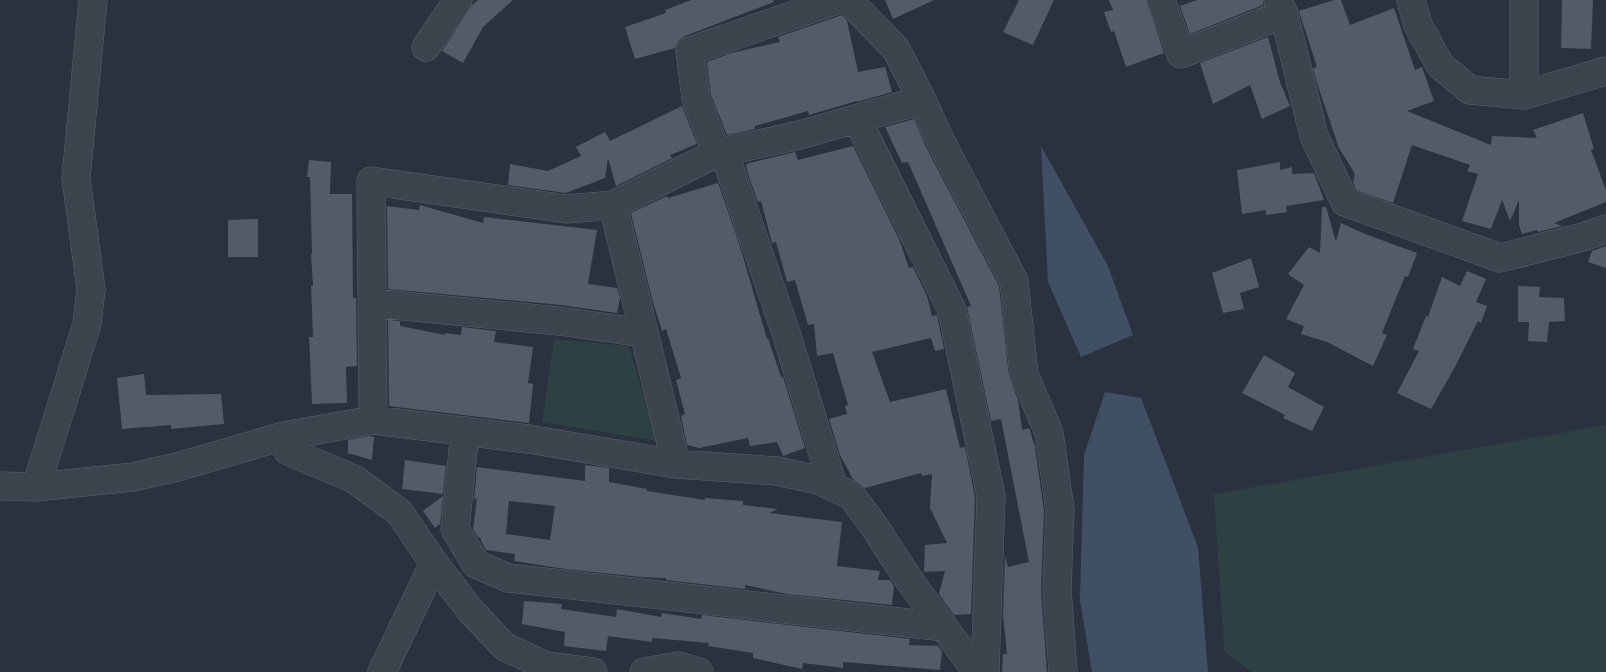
<svg xmlns="http://www.w3.org/2000/svg" width="1606" height="672" font-family="'Noto Sans',sans-serif">
<rect width="100%" height="100%" fill="#29323e"/>
<path fill="#2e4041" d="M554,339l75,7 28,95 -115,-19z
M1606,425v247h-355l-27,-21 -10,-157z"/>
<path fill="#414f65" d="M1041,146l67,120 25,69 -52,22 -33,-75z
M1105,392l36,6 57,149 10,125h-116l-12,-72 4,-145z"/>
<path fill="#535b69" fill-rule="evenodd" d="M478,0h35l-30,27 -20,36 -21,-12 30,-46z
M691,0h82l1,2 -89,34 -6,4 -4,8 -40,11 -10,-32 41,-14 -1,-3z
M885,0h49l-41,19z
M1019,0h35l-21,45 -30,-13z
M1109,0h37l18,53 -38,14 -12,-36 -3,1 -7,-20 9,-2z
M1197,0h66v5l-73,29 -10,-28z
M1334,0h7l9,25 44,-17 21,62 7,-3 12,34 -27,10 84,34 1,-9 45,2 -4,-8 50,-17 11,36 -3,1 15,40v12l-52,21 8,3 -24,6 -1,-2 -15,4 -3,-9v-25l-9,21 -8,-21 -11,29 -29,-8 16,-47 -11,-3 3,-6 -58,-20 -19,58 -37,-13 -3,-8 2,-8 -16,-26 -23,-68 -3,-12 4,-1 -18,-56z
M1562,0h31l-2,49 -30,-1z
M842,15l5,6 11,51 27,-5 7,25 -35,10v-1l-48,14 -1,-4 -53,15v3l-28,6 -16,-40 -4,-33 24,-9 49,-11 -2,-5z
M1268,37l12,45 10,24 -28,13 -12,-34 -37,19 -13,-41z
M682,106l15,38 -27,11 2,3 -56,28 -8,-28 -3,20 -39,15 -58,-8 2,-21 38,7 33,-15 -5,-9 29,-15 5,9z
M914,119l13,30 72,137 10,90 9,24 4,30 7,-2 6,19 9,64 -3,79 6,82h-45l1,-18h4l-4,-40 2,-58 3,11 21,-5 -28,-143 -10,2 -24,-114 4,-1 -63,-144 -6,1 -17,-36z
M853,146l46,93 10,29 4,-1 14,29 5,20 5,-1 7,34 -9,2 -4,-13 -59,14 18,50 56,-13 14,59 5,-1 10,50 -4,117 -17,1 -15,-21 6,-23 -21,1 1,-27 22,-2 -17,-35 2,-34 -10,2 -1,-3 -56,15 -12,-9 -13,-24 -11,-36 18,-5 -2,-8 3,-1 -15,-52 -16,3 -3,-32 -6,1 -13,-45 -8,2 -11,-40 -4,1 -11,-42 -3,1 -10,-28 -2,-10 49,-12 3,8z
M309,160l22,2 -1,32h22l1,104h3l1,68 -11,1 1,36 -35,1 -3,-67h4l-2,-51h2l-2,-32h1l-2,-77h-3z
M1280,162v8l12,-3v7l22,-1 10,27 -38,6 1,6 -21,3v-5l-24,4 -5,-44z
M718,183l21,60 28,96 1,-1 13,39h2l22,71 -22,8 -6,-14 -27,4 -2,-8 -49,10 -12,-3 -6,-29 4,-2 -9,-34 5,-2 -15,-49 -4,2 -10,-32 -21,-86 36,-17 1,2z
M420,205l63,18 1,-6 113,13 -9,54 29,4 3,10 -3,15 -56,-8 -173,-16 -1,-83 32,4z
M1322,207h4l10,35 5,-19 24,11 52,19 -9,24 -3,-1 -23,57 5,2 -14,31 -46,-24 -26,-8 3,-8 -18,-7 18,-34 -16,-11 21,-27 11,6z
M258,219v38h-30v-37z
M1606,246v22l-18,-6 4,-11z
M1251,258l8,29 -19,6 4,16 -21,4 -11,-40z
M1467,271l19,8 -10,23 11,4 -6,17 -3,-2 -23,46 -24,42 -34,-16 22,-42 -6,-2 13,-33 2,1 14,-40 18,9z
M1518,286l22,1 -1,10 25,1 1,23 -16,1 -2,20 -19,-1 1,-19h-11z
M388,320l12,1v5l45,9v-2l16,2 1,-8 34,4 -2,11 39,5 -5,36 5,1 -4,39 -140,-17z
M1264,355l31,18 -7,14 36,20 -12,24 -29,-13 2,-3 -43,-22z
M144,374l2,21 75,-1 3,30 -53,5v-4l-49,4 -5,-51z
M370,436l4,1 -2,23 -24,-7v-13z
M405,460l41,6 -3,28 -41,-5z
M585,465l24,3v14l38,7v2l58,9v-2l38,3v4l35,4 -9,4 73,9 -5,44 43,5 -2,9h12l4,6 -2,19 -105,-11 -42,-9v4l-79,-9v-2l-25,-1 -76,-8 -51,-8 1,-7 -29,-4 -5,-9v-3l-3,-1 -5,-8 4,-31 -3,2 3,-33 108,14zM509,501l46,5 -5,34 -44,-6z
M443,496l-3,28 -5,4 -12,-17z
M524,601l38,3 -1,5 55,8 1,-8 44,8 1,-4 39,6 1,-4 208,24 -1,6 29,1 4,5 -2,19 -97,-8v6l-40,-5 -1,6 -49,-11v-5l-45,-7 1,-3 -57,-5v4l-44,-6 -2,15 -42,-5 1,-14 -43,-8z"/>
<g fill="none" stroke-linecap="round" stroke-linejoin="round">
<defs>
<path id="minor" d="M854,0l1,7 41,42 26,51 19,42 73,139 10,93 25,59 11,77 -3,79 6,83
M1161,0l20,54 103,-40
M1278,0l6,14 30,122 31,66 155,56 83,-21 23,-8
M1411,0l7,25 22,40 30,25 54,5 82,-24
M426,47l32,-47
M1524,95v-95
M857,119l95,191 39,186 -6,176
M724,152l62,181 47,153
M717,153l-21,-54 -6,-48 147,-51
M613,205l63,259
M372,303l187,18 85,12
M373,420l-2,-239 196,28 46,-4 104,-52 83,-18 122,-35
M465,431l-10,98 21,35 32,14 436,49
M284,436l4,15 66,28 45,33 35,51 36,47 35,37 41,19 47,6
M0,486l36,1 97,-10 44,-10 107,-31 89,-16 155,19 148,25 101,7 41,9 33,15 23,31 33,51 70,95
M36,487l51,-163 4,-35 -15,-111 17,-178
M382,672l52,-109
M644,672l34,-6 21,6"/>
</defs>
<use href="#minor" stroke="#5b626c" stroke-width="29"/>
<use href="#minor" stroke="#3d444e" stroke-width="28"/>
</g>
</svg>
